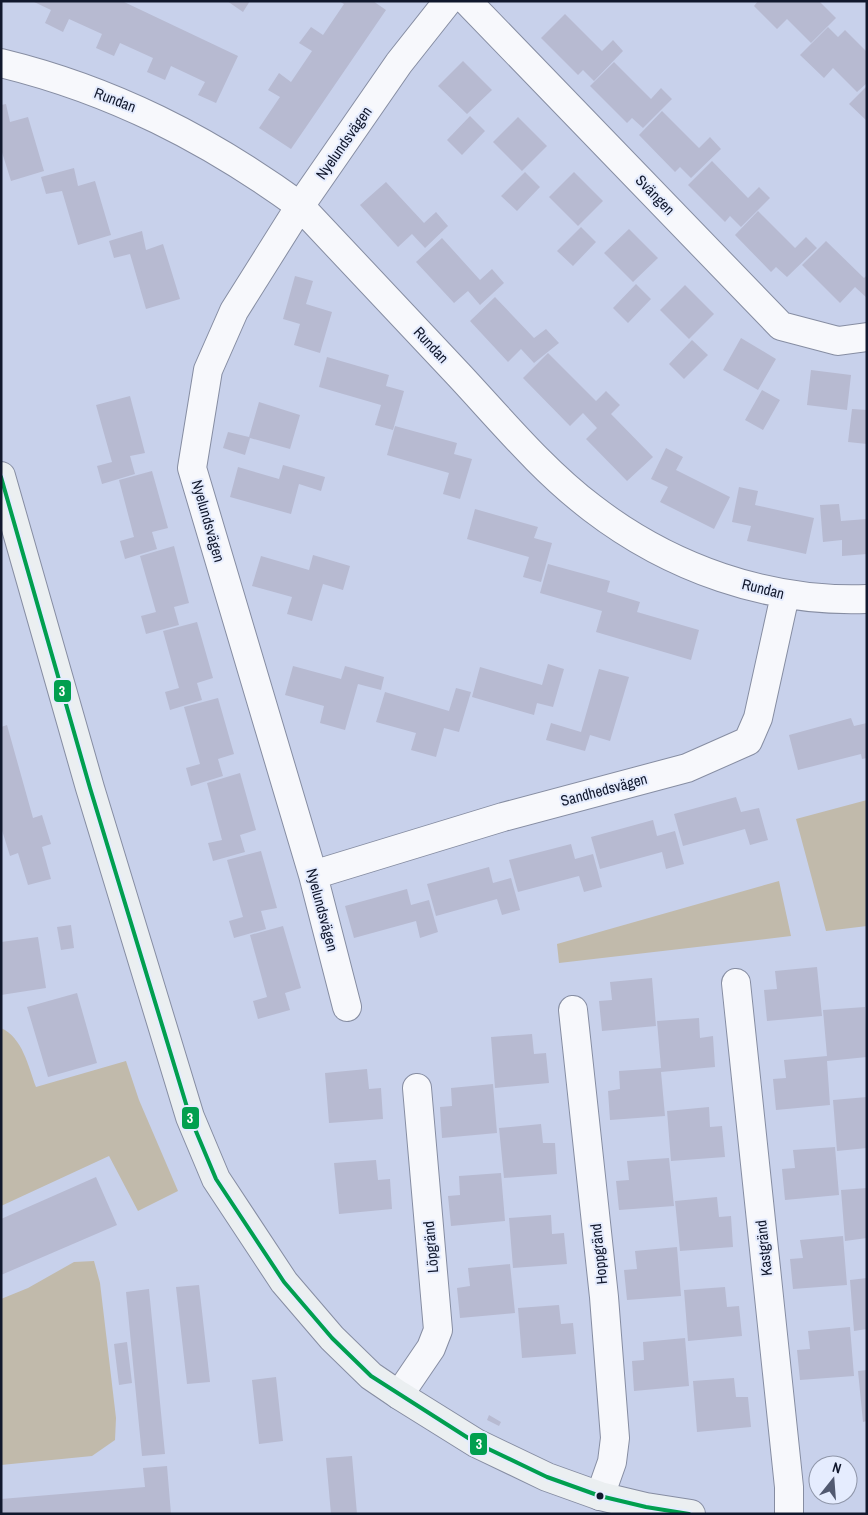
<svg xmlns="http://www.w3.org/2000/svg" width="868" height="1515" font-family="'Archivo Narrow',sans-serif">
<rect width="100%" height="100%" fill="#c8d1eb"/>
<path fill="#c1baab" d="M867,800v126l-41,5 -30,-112z
M779,881l12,55 -232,27 -2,-19z
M1,1028c22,10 27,38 35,59l90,-26 13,39 39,91 -40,20 -29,-55 -108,50z
M94,1261l6,22 16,135 -1,22 -23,16 -91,9v-166l27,-11 46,-26z"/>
<path fill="#b7bad1" d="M32,1h90l116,55 -22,47 -18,-8 7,-13 -34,-16 -6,14 -18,-8 6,-14 -33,-15 -6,13 -18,-8 6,-14 -33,-15 -6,13 -18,-9 6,-13z
M227,1h23l-7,11z
M339,1h34l13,9 -95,139 -32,-21 21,-31 -12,-7 11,-17 12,9 21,-31 -13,-8 12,-16 12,8 21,-31z
M758,1h61l17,17 -25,25 -24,-24 -10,10 -23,-23z
M565,14l37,37 11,-11 10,11 -29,30 -11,-11 -5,5 -37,-37z
M828,27l10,10 7,-7 22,22v31l-10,9 -24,-24 -9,10 -24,-23z
M463,61l29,29 -25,24 -29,-28z
M614,62l37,37 10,-11 11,11 -29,29 -11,-10 -5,5 -37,-37z
M867,86v35l-18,-17z
M6,104l4,18 18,-5 16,54 -33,10 -10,-32v-44z
M662,111l37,37 11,-11 11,12 -30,29 -11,-11 -5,5 -36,-37z
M470,116l15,15 -23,24 -15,-15z
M518,117l29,29 -25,25 -29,-29z
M712,161l36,37 11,-11 11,11 -29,29 -11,-11 -5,6 -37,-37z
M74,168l4,18 17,-5 16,54 -33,10 -16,-54 -16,3 -5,-17z
M525,172l15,15 -23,24 -16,-15z
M574,172l29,29 -25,25 -29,-29z
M386,182l38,41 12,-11 12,14 -23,22 -13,-14 -14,13 -38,-42z
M758,211l37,37 11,-11 11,11 -30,29 -11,-10 -5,5 -36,-37z
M581,227l15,15 -23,24 -16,-15z
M629,229l29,29 -25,24 -29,-29z
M142,231l4,19 17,-6 17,55 -34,10 -16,-55 -16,4 -5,-17z
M442,238l38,42 12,-11 12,14 -24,22 -12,-14 -14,12 -38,-41z
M826,241l38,37 3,-3v23l-12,-11 -15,16 -38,-38z
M295,276l18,5 -7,23 26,8 -12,41 -26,-8 6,-21 -17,-5z
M636,284l15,15 -23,24 -15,-15z
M685,285l29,29 -25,25 -29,-29z
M495,297l39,41 12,-9 13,14 -25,20 -13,-14 -13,13 -38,-41z
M741,338l35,21 -18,31 -35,-20z
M692,340l16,15 -24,24 -15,-15z
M548,353l48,48 10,-10 14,14 -9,9 42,43 -26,24 -41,-42 11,-11 -14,-15 -13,13 -47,-48z
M327,357l62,18 -3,11 18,5 -11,39 -18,-5 6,-20 -62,-18z
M811,370l40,5 -4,35 -40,-5z
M762,390l18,10 -17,30 -18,-10z
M130,396l15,57 -15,3 5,18 -33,10 -5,-18 15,-4 -16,-57z
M259,402l41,13 -10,34 -40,-11 -5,17 -22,-7 5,-16 21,5z
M852,409l15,1v34l-19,-2z
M395,426l62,17 -3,11 18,5 -12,40 -17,-5 6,-21 -62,-18z
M666,448l17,9 -7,13 54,27 -16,32 -54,-27 8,-15 -17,-8z
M283,465l42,12 -4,14 -22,-7 -8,30 -61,-17 8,-30 41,12z
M152,471l16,57 -16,4 5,17 -32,10 -5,-18 14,-4 -15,-57z
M739,487l19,4 -3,14 59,13 -8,36 -59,-13 4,-15 -19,-4z
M839,504l2,17 26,-2v35l-25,2v-16l-19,2 -3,-37z
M475,509l63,18 -4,11 18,5 -11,39 -18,-5 6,-20 -62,-18z
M174,546l15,57 -15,4 5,18 -33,9 -5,-18 15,-4 -16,-56z
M313,555l37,11 -7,24 -20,-6 -11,37 -25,-7 5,-17 -40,-11 9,-30 48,14z
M548,564l62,17 -3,11 33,10 -3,10 62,18 -8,30 -95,-28 6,-21 -62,-18z
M197,622l16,56 -16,5 5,17 -32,10 -5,-18 14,-4 -16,-57z
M548,664l16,5 -11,38 -16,-4 -3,12 -62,-18 8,-30 62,18z
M293,666l48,13 4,-13 39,11 -3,13 -23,-6 -13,46 -25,-7 4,-17 -39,-11z
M599,669l30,8 -19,64 -20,-6 -5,16 -39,-11 5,-17 30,9z
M456,688l15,4 -12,40 -15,-4 -8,29 -25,-7 5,-17 -40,-11 9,-30 64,19z
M218,698l16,56 -16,5 5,17 -32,10 -5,-18 14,-4 -16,-57z
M851,718l3,8 13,-3v35l-5,1 -1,-5 -63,16 -9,-35z
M7,725l26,93 9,-3 9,29 -9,3 9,32 -23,6 -10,-32 -8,3 -9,-29v-100z
M240,773l16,57 -16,5 5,17 -32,9 -5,-18 14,-3 -15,-57z
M736,797l5,15 18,-4 9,32 -18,5 -5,-16 -62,17 -9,-32z
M653,820l4,16 18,-5 9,33 -18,5 -4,-17 -62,17 -9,-32z
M571,844l4,15 18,-5 9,33 -18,5 -5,-16 -61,16 -9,-32z
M261,851l16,57 -16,3 5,18 -32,9 -5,-17 14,-4 -16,-57z
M489,867l4,16 18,-5 9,32 -18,5 -5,-16 -61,17 -9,-32z
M407,889l4,16 18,-5 9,32 -18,6 -4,-17 -62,17 -9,-32z
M71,925l3,23 -13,2 -4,-23z
M283,926l18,62 -16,5 5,17 -32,9 -5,-18 14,-4 -17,-62z
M38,937l8,51 -45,7v-53z
M817,967l5,49 -55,5 -3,-31 13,-1 -2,-18z
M652,978l4,48 -54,5 -3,-30 13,-1 -2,-18z
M77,993l20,70 -49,14 -21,-70z
M865,1007l2,50 -40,4 3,44 -54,5 -3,-31 13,-1 -2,-18 43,-4 -4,-46z
M699,1018l1,20 13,-2 2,31 -54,5 4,44 -55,4 -2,-29 12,-2 -1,-18 42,-3 -4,-47z
M532,1034l2,20 12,-1 3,30 -54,5 -4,-51z
M367,1069l2,20 12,-1 2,31 -54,4 -4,-50z
M493,1084l4,49 -55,5 -2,-31 12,-1 -1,-18z
M867,1097v51l-30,3 -4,-51z
M709,1107l1,20 12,-1 3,31 -54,4 -4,-50z
M541,1124l2,19h12l2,31 -53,4 -5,-50z
M835,1147l4,48 -54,5 -3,-31 13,-1 -2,-18z
M669,1158l5,48 -55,4 -3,-29 13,-1 -2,-19z
M376,1160l2,20 12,-1 2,30 -53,5 -5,-51z
M501,1173l4,48 -54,5 -3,-30 12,-1 -1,-19z
M96,1177l21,48 -116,50v-56z
M867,1188v50l-22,3 -4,-51z
M717,1197l2,20 12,-1 2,31 -53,4 -5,-50z
M551,1215l1,19 12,-1 3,31 -54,4 -4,-50z
M843,1236l4,49 -54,4 -3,-30 13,-1 -3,-18z
M677,1247l4,49 -54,4 -3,-30 13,-1 -2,-18z
M510,1264l5,49 -55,5 -3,-30 13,-2 -2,-18z
M867,1278v51l-13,2 -4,-51z
M199,1285l11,97 -23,2 -11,-97z
M725,1287l2,20 12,-1 3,30 -54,5 -4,-51z
M149,1289l16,165 -23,2 -16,-164z
M559,1305l2,19 12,-1 3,31 -54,4 -4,-50z
M850,1327l4,49 -54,4 -3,-30 13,-1 -2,-18z
M685,1338l4,48 -55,5 -2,-30 12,-1 -1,-18z
M127,1342l5,41 -13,2 -5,-41z
M867,1370v51l-4,1 -5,-51z
M276,1377l7,64 -24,3 -7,-64z
M734,1378l2,19h12l3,30 -54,5 -4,-51z
M489,1415l12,7 -2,4 -12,-6z
M352,1456l5,58h-26l-5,-56z
M167,1466l4,48h-170v-15l144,-12 -2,-19z"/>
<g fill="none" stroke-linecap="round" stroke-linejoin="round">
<defs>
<path id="street" d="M467,1l314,325 57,15 29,-4
M1,63c111,27 207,76 299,143 53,56 106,112 158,168 43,46 84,96 134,134 78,60 176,95 275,91
M313,875l190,-58 184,-49 61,-27 10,-23 27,-123
M736,983l53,504v27
M347,1007l-34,-132 -121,-407 16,-98 26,-59 66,-105 99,-143 49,-62
M573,1010l31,287 11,141 -3,24 -12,34
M399,1395l32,-47 7,-18 -21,-242"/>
<path id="secondary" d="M1,476l89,312 100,329 26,62 68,103 48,56 39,38 28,19 77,48 71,34 53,19 46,11 45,7"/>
</defs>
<use href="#street" stroke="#868da2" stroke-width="30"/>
<use href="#secondary" stroke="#868da2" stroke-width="30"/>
<use href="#street" stroke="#f7f8fc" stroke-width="28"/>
<use href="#secondary" stroke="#ebeff1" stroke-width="28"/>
<defs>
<path id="bus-1" d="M1,477l89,311 100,329 26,62 68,103 48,56 39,38 105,67 71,34 53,19 46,11 43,7"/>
</defs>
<use href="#bus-1" stroke="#e5ecfe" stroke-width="8"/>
<use href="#bus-1" stroke="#019f4f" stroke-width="4"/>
</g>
<circle fill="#11182d" stroke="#e5ecfe" stroke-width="2" cx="600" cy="1496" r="4.5"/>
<g text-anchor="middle" stroke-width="4" stroke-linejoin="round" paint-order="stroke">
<g font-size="15" fill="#11182d" stroke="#e5ecfe">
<text transform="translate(115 100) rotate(21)" y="5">Rundan</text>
<text transform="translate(344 143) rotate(-55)" y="5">Nyelundsvägen</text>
<text transform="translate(655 195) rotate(46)" y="5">Svängen</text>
<text transform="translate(431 345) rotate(47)" y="5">Rundan</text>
<text transform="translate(208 521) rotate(74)" y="5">Nyelundsvägen</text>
<text transform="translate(763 589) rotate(14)" y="5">Rundan</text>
<text transform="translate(604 790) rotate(-15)" y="5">Sandhedsvägen</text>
<text transform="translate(322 910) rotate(75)" y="5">Nyelundsvägen</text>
<text transform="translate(431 1247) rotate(-95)" y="5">Löpgränd</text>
<text transform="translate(764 1248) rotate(-96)" y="5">Kastgränd</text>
<text transform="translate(599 1254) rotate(-96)" y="5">Hoppgränd</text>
</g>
</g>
<g stroke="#e5ecfe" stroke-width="2">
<rect x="53" y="679" width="19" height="24" rx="5" fill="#019f4f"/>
<rect x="181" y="1106" width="19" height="24" rx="5" fill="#019f4f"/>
<rect x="469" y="1432" width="19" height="24" rx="5" fill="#019f4f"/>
</g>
<g font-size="14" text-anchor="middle" font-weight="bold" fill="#fff">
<text x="62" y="696">3</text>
<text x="190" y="1123">3</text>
<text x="479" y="1449">3</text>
</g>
<rect width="868" height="1515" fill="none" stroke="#11182d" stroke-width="5"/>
<g transform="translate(833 1480) rotate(17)"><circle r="24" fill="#e5ecfe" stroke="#9097aa"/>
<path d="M0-4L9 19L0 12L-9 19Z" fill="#515970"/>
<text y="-8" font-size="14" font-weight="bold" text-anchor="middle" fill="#11182d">N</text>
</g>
</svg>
